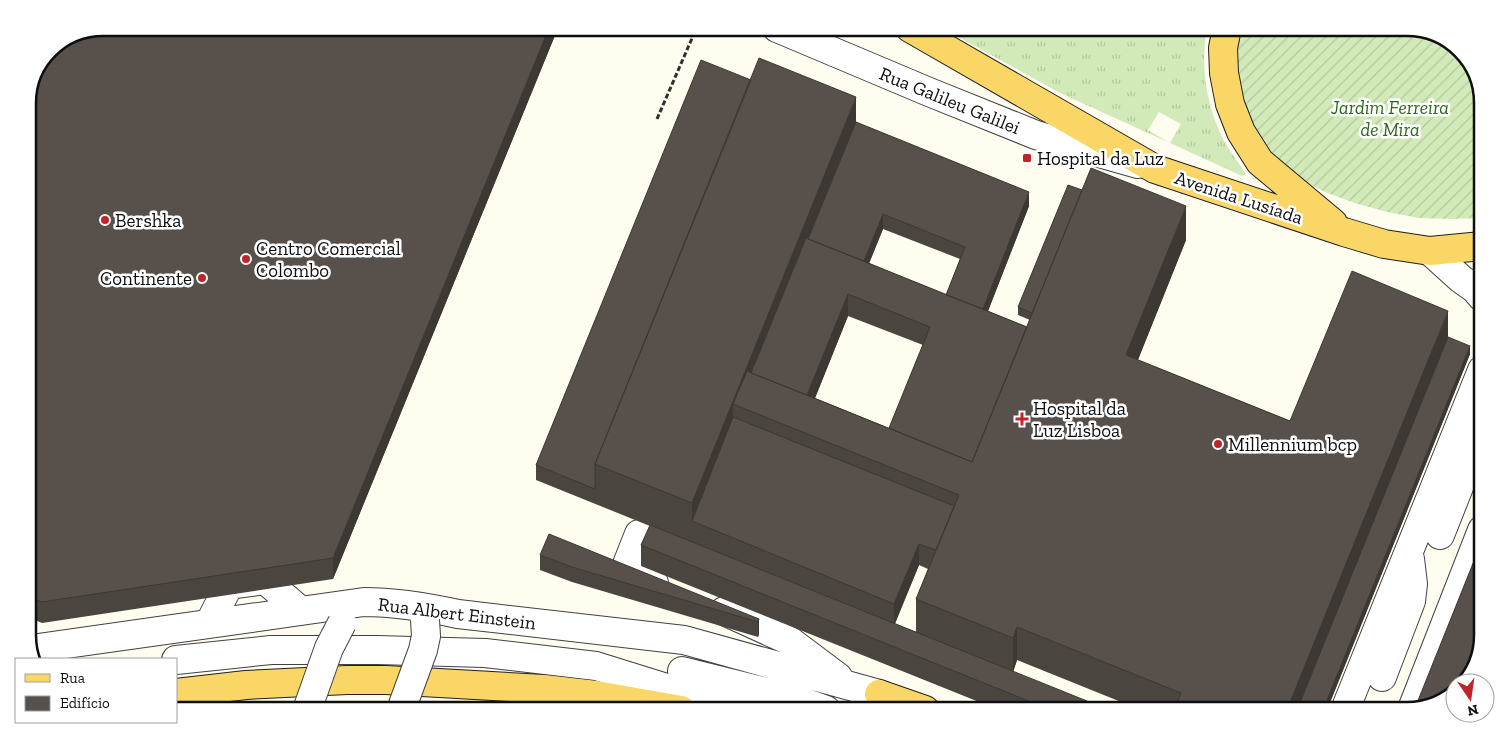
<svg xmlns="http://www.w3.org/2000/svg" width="1510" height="738" font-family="'Zilla Slab',serif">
<defs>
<pattern id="grass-tufts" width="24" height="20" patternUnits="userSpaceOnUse" patternTransform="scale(1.25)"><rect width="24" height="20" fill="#d2eab9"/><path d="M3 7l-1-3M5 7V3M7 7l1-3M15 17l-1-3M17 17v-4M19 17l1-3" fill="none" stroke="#b3c89e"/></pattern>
<pattern id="garden-furrows" width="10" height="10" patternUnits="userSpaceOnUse" patternTransform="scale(1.25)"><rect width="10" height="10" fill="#d2eab9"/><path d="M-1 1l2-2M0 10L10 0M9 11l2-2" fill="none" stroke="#b3c89e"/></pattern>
</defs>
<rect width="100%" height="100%" fill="#fffcf0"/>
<path fill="url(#grass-tufts)" d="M942,28h265c-7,38 -1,78 17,113 7,12 15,22 22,33l-4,2 -72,-33 11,-19 -22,-12 -11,18 22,13 -110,-50z"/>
<path fill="url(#garden-furrows)" d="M1237,28h170l33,7 30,26 12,37v120l-31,1 -32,-1 -32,-6 -32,-9 -30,-11 -21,-10 -18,-12 -30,-33 -23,-62z"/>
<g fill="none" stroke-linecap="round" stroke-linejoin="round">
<defs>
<path id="minor" d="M777,28l152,64 107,43 102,29
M1430,251l31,28 14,10 7,8
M1440,535l34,-86 8,-10
M654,583l-30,-11 15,-38 40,16
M724,611l66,30 48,36
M209,624l20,-39 36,-5 36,31
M31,649l333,-47c32,0 62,5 94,12l226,26 195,54
M176,660l95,-10h106l108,3 111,13 74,23 97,21
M682,671l113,28 31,11
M1382,677l29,-76 2,-17 -3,-25
M1412,709l70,-179
M1345,710l137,-340"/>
<path id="major" d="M910,28l245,141 189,63 40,12 46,7 52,-5
M1227,28l-4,20 1,25 6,31 11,28 19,30 73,61
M176,693l70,-8 101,-5h39l158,9 52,6 85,15
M879,694l46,16"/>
</defs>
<use href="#minor" stroke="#414141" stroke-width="30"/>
<use href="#major" stroke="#1f1f1f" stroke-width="30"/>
<path stroke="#303030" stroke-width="3" stroke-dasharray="5 2.5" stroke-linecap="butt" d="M657,119l36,-83 -23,-8"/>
<use href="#minor" stroke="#fff" stroke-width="28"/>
<use href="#major" stroke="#f9d666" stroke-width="28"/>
<defs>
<path id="minor-bridge" d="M307,710l22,-62 13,-25
M401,710l22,-60 3,-14 -1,-16"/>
</defs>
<use href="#minor-bridge" stroke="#414141" stroke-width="30" stroke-linecap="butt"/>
<use href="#minor-bridge" stroke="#fff" stroke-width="28"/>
</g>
<path fill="#4b4540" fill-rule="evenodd" d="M103,28h455l-225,551 -291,44 -14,-6v-519z
M856,122l173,84 -41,105 39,16 3,-7 -12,-5v-8l168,-67 -48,120 152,61 158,-84 22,17 -143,356h-186l-124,-50 -4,12 74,38h-88l-358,-144v-21l9,-19 -114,-46v-15zM883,229l77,30 -14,36 -77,-32zM848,316l75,29 -34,83 -74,-30zM919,565l9,4 -12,30v33l-21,-8z
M1482,394v21l-2,-1v-16z
M540,555l219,64v15l-1,3 -186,-55 -32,-12z"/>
<path fill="#3d3834" d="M549,28h9l-225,551v-21z
M856,97v39l-102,251 -21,17v34l-41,83v-18z
M1029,192v14l-48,123v-15z
M1186,206v34l-60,149v-34z
M883,214v15l-21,52v-15z
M848,294v22l-45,112v-22z
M1448,311v34l-148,365h-13z
M1470,346v8l-143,356h-4z
M919,544v21l-25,60v-21z
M759,619v15l-1,3v-15z
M1017,627v33l-4,12v-34z
M1087,701v9h-3z"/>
<path fill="#57504b" stroke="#3d3834" d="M103,28h446l-216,530 -291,44 -14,-6v-498l22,-49z
M759,58l97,39 -164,406 -97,-39z
M701,60l50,20 -156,384v25l-59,-24z
M856,122l173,70 -46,117 -37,-14 19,-48 -82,-33 -19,47 -56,-22z
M1091,168l95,38 -60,149 164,66 62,-150 96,40 -161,399h-97l-14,-5 5,-12 -164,-66 -4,11 -97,-39 43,-104 -226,-91 14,-33 225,91z
M1068,185l14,5 -50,123 -14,-6z
M806,238l221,89 -55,135 -83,-34 41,-101 -82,-33 -41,101 -56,-22z
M1448,337l22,9 -147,364h-26z
M1481,394h1v14l-2,-2v-8z
M733,417l221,89 -18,44 -17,-6 -25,60 -202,-83z
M650,525l437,176 -3,9h-33l-410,-165z
M549,534l210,85 -1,3 -186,-55 -32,-12z
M1482,541v94l-7,33 -13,15h-7v8l-6,7 -34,10z"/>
<g fill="#c0252c" stroke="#fff" stroke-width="2">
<rect x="1022" y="153" width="10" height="10" rx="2.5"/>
<circle cx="105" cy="220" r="5"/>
<circle cx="246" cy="259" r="5"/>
<circle cx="202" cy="278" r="5"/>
<path d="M1019.5 411.5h5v5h5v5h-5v5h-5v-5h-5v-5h5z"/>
<circle cx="1218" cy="444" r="5"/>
</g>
<g text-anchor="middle" stroke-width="5" stroke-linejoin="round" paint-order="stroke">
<g font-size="19" fill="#0e0e0e" stroke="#fff">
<text transform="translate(950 100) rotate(22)" y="7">Rua Galileu Galilei</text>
<text transform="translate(1239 197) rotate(18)" y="7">Avenida Lusíada</text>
<text transform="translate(457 613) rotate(7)" y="7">Rua Albert Einstein</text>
</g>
<g font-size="19" font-style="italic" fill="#2d671e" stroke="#fff">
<text x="1390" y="114">Jardim Ferreira<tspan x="1390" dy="22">de Mira</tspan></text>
</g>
<g font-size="19" fill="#0e0e0e" stroke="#fff" text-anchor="start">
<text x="1037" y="165">Hospital da Luz</text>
<text x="115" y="227">Bershka</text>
<text x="256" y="255">Centro Comercial<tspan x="256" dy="22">Colombo</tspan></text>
<text x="192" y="285" text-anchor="end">Continente</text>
<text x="1033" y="415">Hospital da<tspan x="1033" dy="22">Luz Lisboa</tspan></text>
<text x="1228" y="451">Millennium bcp</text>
</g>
</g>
<path d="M0 0H1510V738H0ZM103 36H1407A67 67 0 0 1 1474 103V635A67 67 0 0 1 1407 702H103A67 67 0 0 1 36 635V103A67 67 0 0 1 103 36Z" fill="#fff" fill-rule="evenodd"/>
<path fill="none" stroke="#0e0e0e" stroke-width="2.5" d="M103 36H1407A67 67 0 0 1 1474 103V635A67 67 0 0 1 1407 702H103A67 67 0 0 1 36 635V103A67 67 0 0 1 103 36Z"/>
<rect x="15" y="658" width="162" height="65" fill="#ffffff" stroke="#9f9f9f"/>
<rect x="25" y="674" width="25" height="8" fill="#f9d666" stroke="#9f9f9f"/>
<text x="60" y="683" font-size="15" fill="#0e0e0e">Rua</text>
<rect x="25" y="696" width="25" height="15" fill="#57504b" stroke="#9f9f9f"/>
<text x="60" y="708" font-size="15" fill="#0e0e0e">Edifício</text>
<g transform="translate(1470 698) rotate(167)"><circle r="24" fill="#ffffff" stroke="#9f9f9f"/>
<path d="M0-4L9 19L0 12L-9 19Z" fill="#c0252c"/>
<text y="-8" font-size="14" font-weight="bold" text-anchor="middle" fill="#0e0e0e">N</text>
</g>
</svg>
